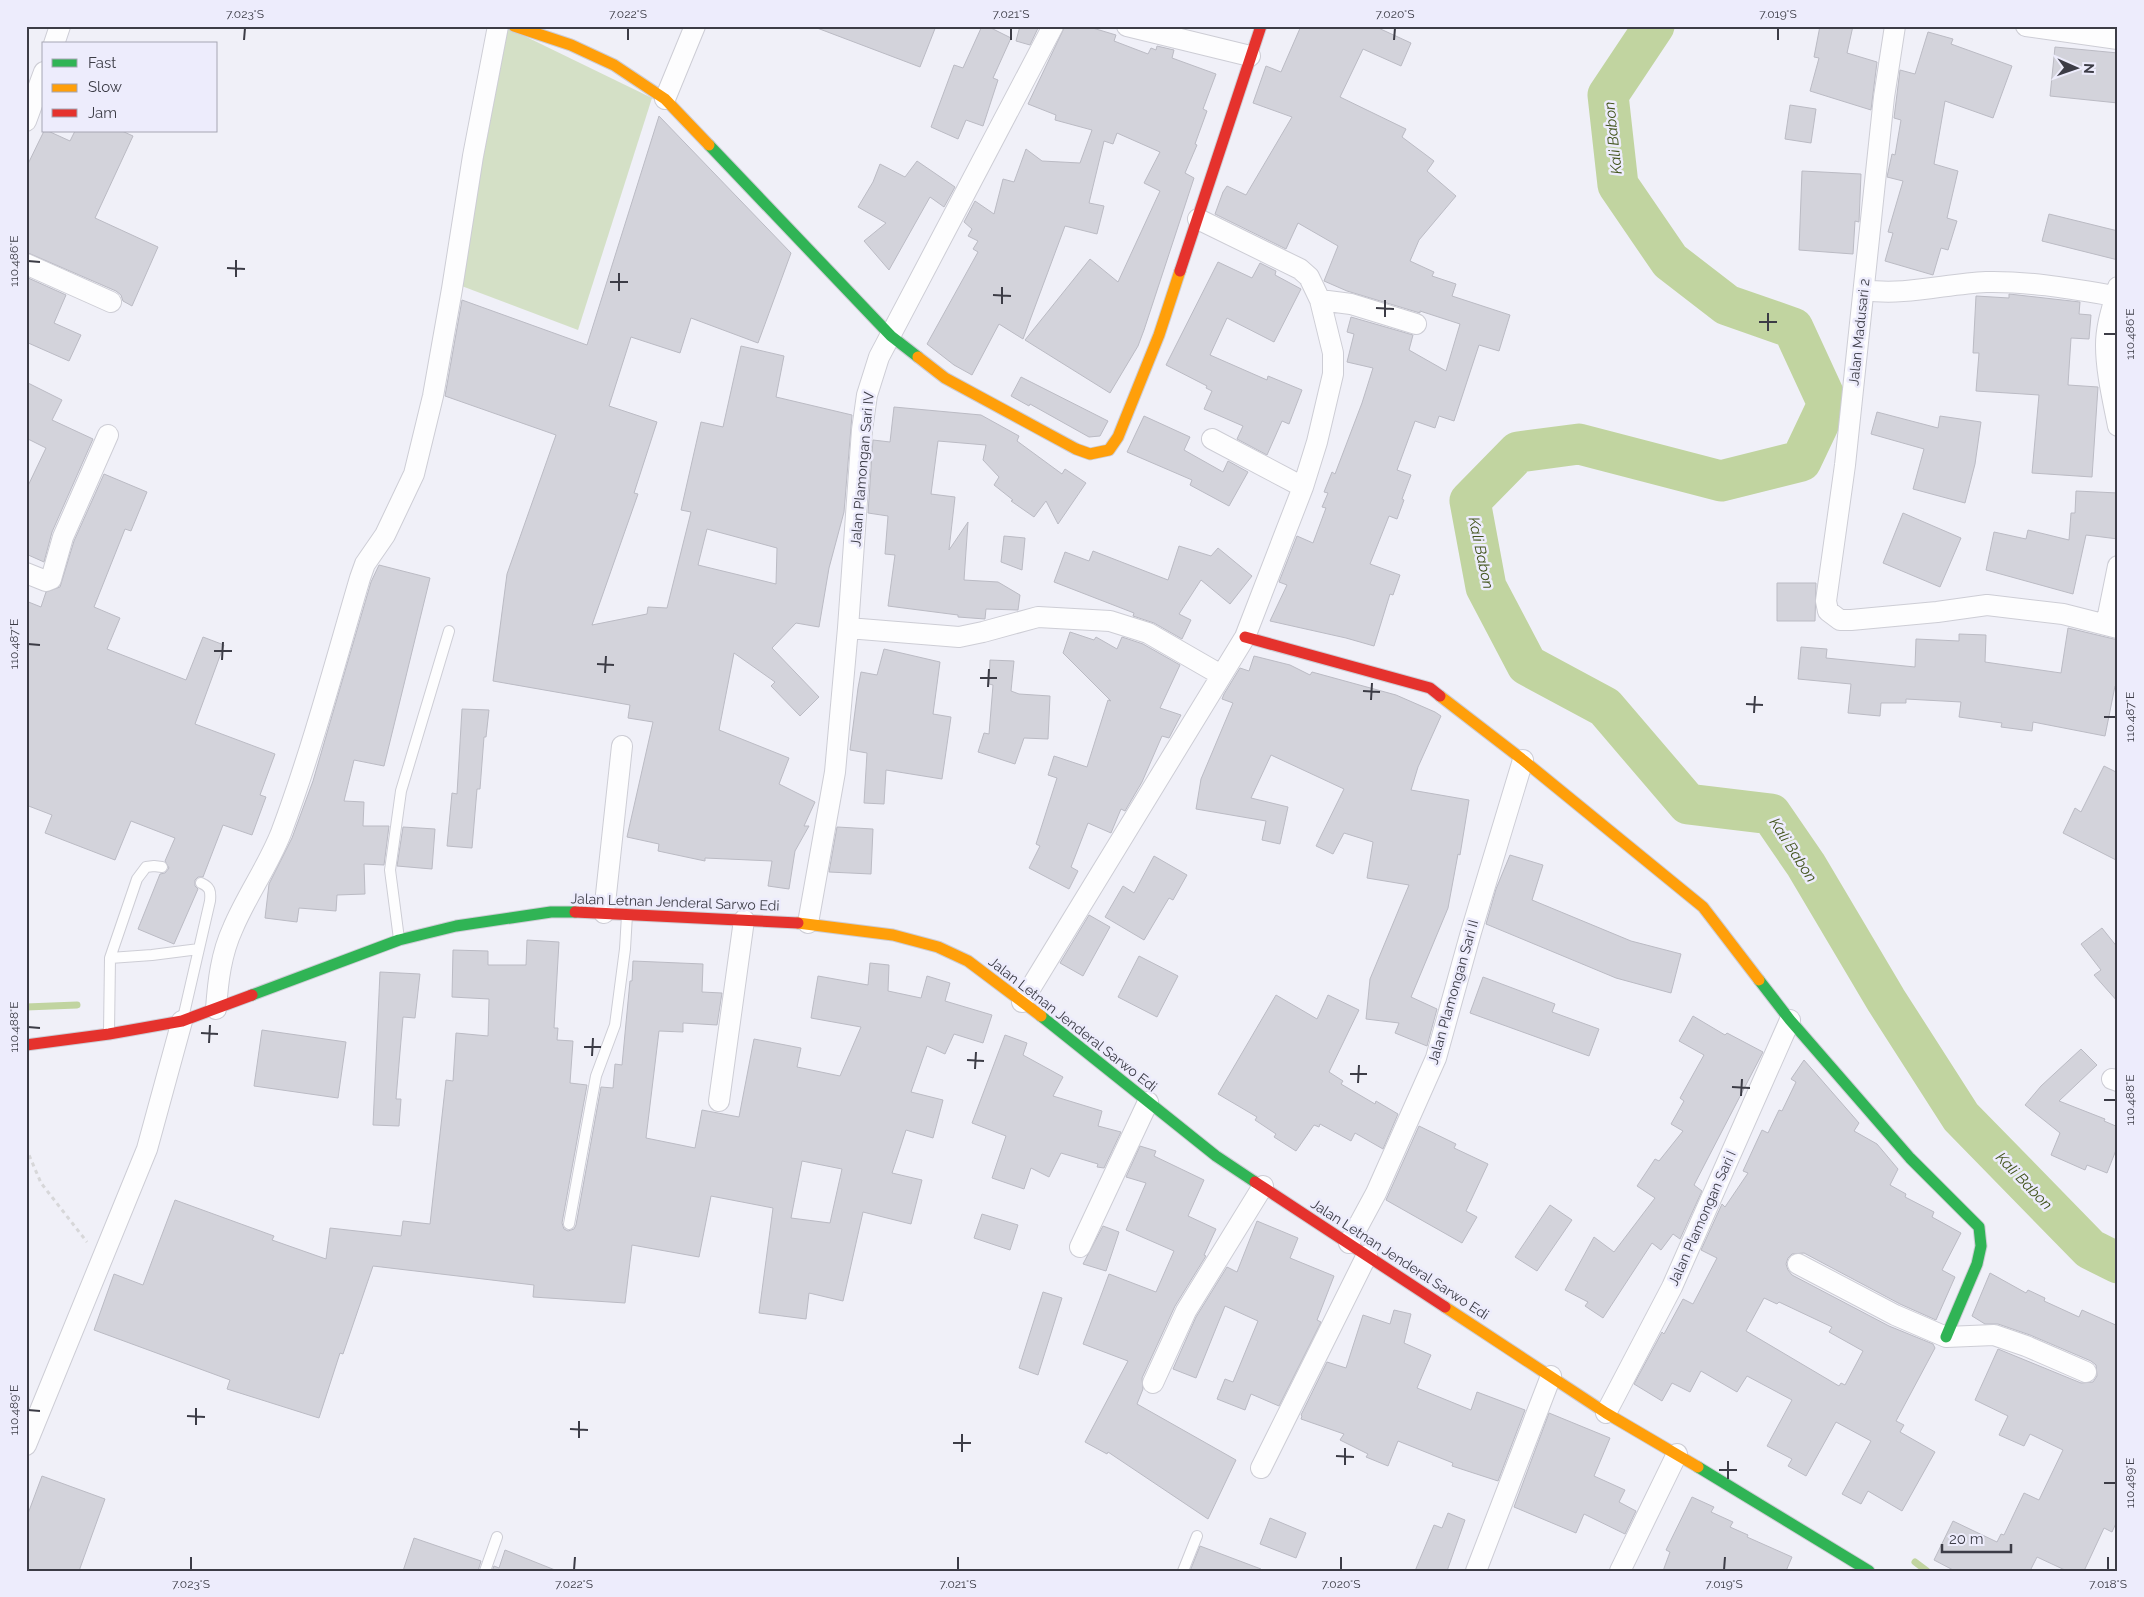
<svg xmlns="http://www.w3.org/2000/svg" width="2144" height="1597" font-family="Raleway,sans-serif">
<rect width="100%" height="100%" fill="#f0f0f8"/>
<path fill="#d4e0c6" d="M508,28l144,70 -74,232 -119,-45z"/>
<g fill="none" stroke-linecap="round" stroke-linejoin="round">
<path stroke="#c1d4a0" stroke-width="7" d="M26,1007l51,-2
M1915,1562l12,9"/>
<path stroke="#c1d4a0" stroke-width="41" d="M1654,26l-46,69 10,90 52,76 57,44 66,23 35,76 -27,57 -80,20 -142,-37 -61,8 -48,49 16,86 41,78 78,42 83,97 83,10 35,51 80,135 75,117 129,132 28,14"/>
</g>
<path fill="#d3d3db" stroke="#bbbbc4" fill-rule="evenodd" d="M817,26h119l-16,41 -103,-39z
M982,26h5l24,12 -18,40 5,2 -15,46 -17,-6 -8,19 -27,-12 23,-62 9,3z
M1020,26h19l-9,19 -14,-4z
M1065,26h21l30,9 -2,6 34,13 3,-6 5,2 1,-4 17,4 -2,8 44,16 -13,35 4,2 -12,33 2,1 -12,28 9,5 -50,152 -6,16 -28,47 -85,-53 65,-81 28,23 42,-91 -16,-8 16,-31 -43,-19 -4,11 -9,-3 -15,62 15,3 -7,28 -32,-8 -42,113 -24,-15 -27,51 -18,-10 -27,-21 51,-92 -5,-3 5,-8 -10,-5 4,-7 -8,-7 11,-21 19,13 9,-35 11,3 12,-33 16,12 38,2 12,-33 -37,-10 1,-5 -28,-11z
M1301,26h73l37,17 -10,23 -38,-17 -23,48 66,32 -4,8 32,24 -7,10 29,25 -37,44 -9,21 24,11 -2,4 24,8 -4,12 58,19 -11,36 -20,-6 -25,76 -15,-5 -4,12 -20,-7 -18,49 14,5 -9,24 2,1 -7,19 -8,-3 -19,48 30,11 -7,20 -3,-1 -16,52 -28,-8 -76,-17 17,-36 -8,-3 18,-46 16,7 13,-35 -4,-1 6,-14 -4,-1 8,-20 3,2 27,-71 11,-35 -26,-6 7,-28 -7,-2 4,-15 62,18 -4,15 37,21 14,-47 -40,-13v2l-73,-22 -23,-10 14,-35 -40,-23 -12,26 -71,-35 8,-22 4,-6 19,9 46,-78 -39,-14 13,-37 15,6z
M1820,26h33l-6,27 30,9 -6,48 -61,-19 9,-33 -5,-1z
M1928,32l25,7 -2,5 61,22 -19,52 -48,-17 -11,63 24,7 -11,47 10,3 -9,29 -7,-2 -8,27 -48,-14 8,-28 -5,-1 15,-51 -16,-4 5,-23 3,1 6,-35 -7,-2 6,-48 15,4z
M2055,47l63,6v50l-68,-7z
M1790,105l26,4 -5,34 -26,-4z
M659,116l132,137 -33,90 -67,-25 -11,35 -49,-16 -22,69 48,16 -23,71 4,1 -46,131 55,-11 1,-7 19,1 24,-96 -10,-2 20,-88 22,5 18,-81 43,10 -8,41 76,18 -8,97 -15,56 -10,59 -23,-4 -24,25 47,49 -19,19 -29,-30 4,-4 -41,-29 -15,77 70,28 -10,26 36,18 -11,24h5l-14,25 -6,38 -21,-3 4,-25 -67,-3v3l-47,-10 1,-7 -32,-7 26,-115 -25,-4 2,-13 -137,-24 14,-107 49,-139 -111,-39 17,-96 125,45zM707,529l70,19 -1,36 -78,-19z
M44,131h4l22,10 5,-10h47l11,5 -38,82 63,29 -26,59 -9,-5 -2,-6 -5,-4 -90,-39v-84z
M917,161l38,26 -11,20 -14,-10 -41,73 -25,-29 22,-18 -28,-16 15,-25 7,-18 25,13z
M1802,171l59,3 -2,48 -4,-1 -2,33 -54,-4z
M2049,214l69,17v29l-76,-19z
M1218,262l34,16 8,-15 16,8 -1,4 26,14 -27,53 -47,-24 -17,37 57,25 1,-4 34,14 -13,34 -7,-3 -15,34 -30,-16 6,-13 -39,-17 8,-18 -6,-3 1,-2 -41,-21z
M26,277l40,18 -12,28 27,12 -12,26 -43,-19z
M2009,294l71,8 -1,12 12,1 -2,24 -18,-1 -3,47 30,2 -6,90 -60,-4 7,-78 -63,-4 3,-38h-6l3,-57 33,2z
M1021,377l87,44 -8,15 -11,1 -59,-33 -1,2 -18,-10z
M26,382l36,18 -10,20 41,19 -41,93 -8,30 -18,-8v-64l20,-42 -20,-10z
M894,407l87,8 38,21 -2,5 45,33 3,-5 21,14 -28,41 -12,-23 -12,16 -23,-16 2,-1 -19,-15 5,-8 -16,-17 3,-15 -48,-4 -7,53 24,3 -6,53 19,-28 -4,58 34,2 22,13 -2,15 -32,-1 -1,10 -27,-2v-2l-70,-9 7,-51 -10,-1 3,-38 -20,-3 5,-73 17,2z
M1877,412l61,16 2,-12 41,6 -6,42 -10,39 -52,-14 11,-40 -53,-15z
M1144,416l46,21 -6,13 39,22 5,-11 20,11 -19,34 -39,-21 2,-5 -65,-28z
M104,474l43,18 -16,39 -6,-2 -31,78 26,11 -13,31 79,31 17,-43 21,8 -29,79 80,30 -15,41 6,2 -14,38 -29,-10 -20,52h-5l-3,3v6l3,3 -24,55 -36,-15 22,-55 5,-1 4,-5 -4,-7 10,-23 -44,-17 -16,39 -70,-27 7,-18 -26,-10v-204l15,6 5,-15 14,-5 14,-46z
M2076,491l42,2v46l-32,-4 -13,59 -87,-24 8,-38 32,7 2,-9 41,10 2,-27h4z
M1903,513l58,25 -21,49 -57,-24z
M1004,536l21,2 -3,32 -21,-8z
M1179,546l32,10 7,-8 34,28 -22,28 -29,-24 -22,34 12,6 -9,19 -28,-16 -21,-7 1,-3 -80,-31 11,-30 24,9 4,-10 75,29z
M379,565l51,13 -46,188 -30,-6 -10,41 20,1 -1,24h26l-5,39 -20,-1 1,30 -28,1 -1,16 -37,-3 -2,14 -32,-4 4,-34 23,-46 21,-57 58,-199z
M1777,583h39l-1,38h-38z
M2068,628l50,12v47l-3,-1 -10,50 -72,-14 -1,9 -31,-4 1,-4 -43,-6 2,-15 -55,-3v4h-25l-1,13 -32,-3 3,-29 -53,-5 3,-32 26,2 -1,9 89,9 1,-28 43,2v-7l27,1 -1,27 76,11z
M1070,632l24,8 2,-3 21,12 5,-12 21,7 37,21 -20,43 21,7 -12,23 -7,-2 -20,46 -17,29 -4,-2 -10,24 -23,-10 -17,44 7,4 -9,18 -40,-21 11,-22 -4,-2 21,-66 -9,-3 6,-19 33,11 21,-67 3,1 -48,-48z
M884,649l56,13 -7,52 18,3 -9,62 -56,-9 -2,34 -20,-1 3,-50 -17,-3 8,-62 3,-16 16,3z
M1254,656l36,9 20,10 2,-3 84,23 39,17 6,4 -23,51 -7,23 58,10 -9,55 -2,-1 -10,54 -37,89 26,12 -10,37 -32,-13 4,-10 -33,-4 4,-40 39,-94 -42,-7 6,-36 -29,-9 -11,21 -17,-8 28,-57 -73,-34 -20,43 37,9 -8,37 -18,-4 4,-19 -70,-12 5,-30 32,-76 -11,-4 2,-5 16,-26 9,3z
M990,660l24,1 -3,30 8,3 31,2 -2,43 -24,-1 -9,26 -37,-12 6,-19 5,1 4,-49 -4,-1z
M462,709l27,1 -3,27h-2l-4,52h-3l-5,59 -25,-2 5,-53 5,1z
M2104,766l14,7v88l-55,-28 12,-25 6,4z
M403,827l32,2 -3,40 -35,-3z
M837,827l36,2 -2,45 -42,-2z
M1510,855l33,10 -11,35 99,41 50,13 -10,39 -55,-15 -130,-54 10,-35z
M1154,856l33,19 -14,25 -4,-2 -25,42 -39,-23 18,-31 11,7z
M1089,915l21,12 -27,49 -23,-13z
M2102,928l16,20v54l-24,-27 7,-5 -20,-26z
M527,940l32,2 -5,86h4l-1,12 16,1 -3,42 17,2 -25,138 2,6 4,2 6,-2 2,-4 25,-138 12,1 2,-24 7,1 8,-84h2l1,-20 70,3 -1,28 20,1 -5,32 -34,-2v9l-24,-1 -13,107 49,10 7,-38 37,7 15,-78 47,9 -4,19 43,9 21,-49 -50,-9 7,-42 50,9 2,-22 19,2 -1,26 33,7 6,-22 23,7 -5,18 47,14 -9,28 -29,-9 -9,20 -18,-8 -16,46 32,8 -10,38 -27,-8 -14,43 30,7 -11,44 -48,-12 -20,89 -34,-8 -3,26 -47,-6 14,-105 -62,-12 -12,61 -67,-12 -7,58 -92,-6 1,-12 -161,-19 -30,88 -3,-1 -21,65 -92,-29 3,-9 -136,-50 20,-56 29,11 32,-85 99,36 -2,4 54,19 4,-31 71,8 2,-15 27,3 16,-144 7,1 3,-48 32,3 1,-37 -37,-2 1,-47 35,1v14h38zM802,1161l40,8 -12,54 -39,-5z
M1139,956l39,20 -21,41 -39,-20z
M380,972l40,2 -5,44 -12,-1 -7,82h5l-2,27 -26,-1z
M1483,977l72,27 -3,8 47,17 -10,27 -119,-43z
M1276,995l41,24 11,-24 31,15 -30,62 14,9 -2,3 34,20 1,-3 22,13 -15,35 -28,-16 -4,8 -31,-17 -1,3 -5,-2 -18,26 -22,-14 2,-3 -21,-14 2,-3 -39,-23z
M1693,1016l32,19 2,-2 36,19 -69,133 8,6 -22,48 -7,-5 -12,16 -9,-7 -49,75 -18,-12 3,-4 -23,-12 29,-53 20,15 41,-54 -18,-12 18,-27 4,2 24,-30 -12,-7 13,-23 -4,-3 24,-43 -25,-14z
M262,1030l84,12 -8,56 -84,-12z
M1005,1035l22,8 -4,12 40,22 -10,19 49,15 -4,15 23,6 -17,36 -7,-1 1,-3 -37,-11 -12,24 -18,-9 -7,21 -32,-11 14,-42 -34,-13z
M2081,1049l16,16 -38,36 46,18 -1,2 14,6v18l-11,28 -20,-8 -2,5 -34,-15 9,-22 -35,-28 16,-19z
M1804,1060l55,63 -5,8 23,13 21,25 -8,16 16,9 -1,3 29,15 -2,5 29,16 -19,37 13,7 -19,43 -36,-16 -96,-51 -12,1 -4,4 -2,6 2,6 4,5 97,51 44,18 2,4 -39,73 8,4 -4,7 35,20 -33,59 -34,-20 -7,13 -19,-10 29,-53 -35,-19 -30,54 -18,-10 4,-7 -25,-13 25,-46 -45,-24 -10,16 -36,-21 -11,21 -18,-9 -10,18 -28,-17 28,-52 2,2 19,-35 10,5 24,-46 -16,-8 21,-46 3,3 23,-34 -5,-2 19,-41 6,3 11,-23 3,1 14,-29 -5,-3zM1764,1298l13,6 2,-2 53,25 -3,5 34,19 -18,34 -4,-2 -2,3 -93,-55z
M1419,1126l37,18 -2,4 34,16 -22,47 11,6 -15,26 -76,-43z
M1140,1146l16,5 -2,5 50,24 -16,36 28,13 -12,26 2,1 -31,50 -33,72 1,11 -6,15 99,56 -28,59 -100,-67 -1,2 -22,-12 43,-81 -45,-17 26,-70 47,18 18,-41 -48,-21 20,-47 -20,-6z
M1550,1205l22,15 -35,51 -22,-14z
M982,1214l36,11 -8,25 -36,-12z
M1257,1221l41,17 -8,20 44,18 -17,44 4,2 -42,84 -28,-12 -6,16 -28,-11 8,-20 8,3 25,-61 -33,-15 -29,72 -23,-9 23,-52 31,-50 10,5z
M1103,1226l16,6 -13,39 -23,-7z
M1990,1273l36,20 2,-3 17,8 -1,3 35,16 3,-7 36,16v193l-6,13 -8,-4 -20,43h-17l-30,-14 -7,14h-75l-21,-11 19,-39 44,21 4,-8 3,1 20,-42 15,7 24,-50 -33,-16 -6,12 -25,-11 9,-19 -33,-16 23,-51 83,34 12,-1 4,-6 -1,-11 -5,-4 -61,-26 -32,-11h-13l-13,-8z
M1043,1292l19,6 -24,77 -19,-7z
M1394,1310l17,4 -7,29 27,12 -14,33 54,22 6,-18 48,18 -27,71 -46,-15 1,-3 -55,-22 -10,25 -22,-9 2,-3 -28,-14 4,-6 -43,-15 1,-3 -1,-1 26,-53 19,6 17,-53 27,9z
M1549,1413l61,25 -16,38 31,14 -6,12 17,9 -11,23 -41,-20 -8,19 -62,-26z
M42,1476l63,23 -26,72h-53v-52z
M1692,1497l22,10 -3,5 22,10 -3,5 18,8 -1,2 45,20 -6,14h-123l7,-19 -4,-2z
M1448,1513l17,7 -18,51h-32l19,-46 8,3z
M1270,1518l36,15 -10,25 -36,-14z
M414,1538l67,23 -3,10h-75z
M1200,1546l61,23 -1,2h-70z
M505,1550l50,20v1h-63l2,-5 5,2z"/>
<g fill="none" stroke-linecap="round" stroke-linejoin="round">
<defs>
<path id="lane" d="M399,939l-9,-69 11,-79 48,-160
M110,958l42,-3 47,-6
M183,1018l27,-117c1,-10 0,-14 -9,-18
M109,1032l1,-74 27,-79 9,-12 8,-1 8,1
M569,1224l27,-148 19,-51 10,-76 2,-34
M485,1571l12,-34
M1183,1571l14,-35"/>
<path id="street" d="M1127,26l123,30
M1895,26l-11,71 -39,368 -19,136 2,10 12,9h11l86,-8 50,-7 76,9 55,14
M2026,26l92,13
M54,44l6,-18
M665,99l30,-73
M26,121l18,-49
M26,264l85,38
M2118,287c-5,19 -12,38 -12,58 0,27 7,55 12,81
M1864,290c41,6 81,-6 122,-8 43,-1 87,7 129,14
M1320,300l31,4 65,20
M1212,439l91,48
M26,573l20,8 5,-2 12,-42 45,-102
M2106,625l12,-59
M848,628l111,9 24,-5 55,-15 72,4 38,12 73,42
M604,913l18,-167
M808,923l27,-151 13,-144 14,-198 5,-35 12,-38 174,-331
M1022,1002l223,-365 58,-150 14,-45 16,-68v-21l-13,-53 -11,-23 -9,-8 -102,-50
M216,1009c2,-28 5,-55 17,-81 14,-33 35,-62 48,-95 31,-83 54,-170 79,-255l5,-14 20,-29 29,-61 19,-78 19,-107 21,-133 25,-130
M2112,1079l6,2
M719,1101l25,-181
M1349,1243l27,-50 60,-135 35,-126 52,-172
M1080,1247l68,-145
M1798,1264l97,51 51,22 48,-2 32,11 60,26
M1153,1383l33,-72 77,-125
M1606,1413l66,-126 118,-267
M26,1445l121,-296 35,-128
M1261,1468l106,-213
M1476,1571l75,-195
M1620,1571l57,-117"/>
<path id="fast" d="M709,145l182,191 27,21
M1759,980l31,40 120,138 69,69 2,19 -4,18 -31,73
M252,995l147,-55 57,-14 95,-14h24
M1041,1016l175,140 39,26
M1698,1467l171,104"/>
<path id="slow" d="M514,26l57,19 43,20 51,34 44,46
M918,357l27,21 131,71 14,5 19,-4 9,-13 41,-102 21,-64
M1440,696l83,64 180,147 56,73
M798,923l95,12 45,12 30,14 73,55
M1445,1307l161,106 92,54"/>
<path id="jam" d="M1180,271l81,-245
M1245,637l185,51 10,8
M575,912l223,11
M26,1045l83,-11 73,-13 70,-26
M1255,1182l190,125"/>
</defs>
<use href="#lane" stroke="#cdcdd5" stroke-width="12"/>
<use href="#street" stroke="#cdcdd5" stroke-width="22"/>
<use href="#fast" stroke="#cdcdd5" stroke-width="13"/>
<use href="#slow" stroke="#cdcdd5" stroke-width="13"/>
<use href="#jam" stroke="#cdcdd5" stroke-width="13"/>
<path stroke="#d7d7d9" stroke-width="3" stroke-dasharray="4 4" stroke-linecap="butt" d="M26,1148l15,35 46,59"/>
<use href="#lane" stroke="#fdfdfe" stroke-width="10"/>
<use href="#street" stroke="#fdfdfe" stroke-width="20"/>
<use href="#fast" stroke="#30b455" stroke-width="11"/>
<use href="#slow" stroke="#ff9f0a" stroke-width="11"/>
<use href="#jam" stroke="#e5322d" stroke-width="11"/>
</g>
<path fill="none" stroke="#3c3c46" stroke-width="2" d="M244,40l1,-12M628,40v-12M1011,40v-12M1394,40l1,-12M1778,40v-12M28,261l12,1M227,268l18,1M236,277v-17M610,282h18M619,291v-18M993,295l18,1M1002,304v-17M1376,308l18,1M1385,317v-17M1759,322h18M1768,331v-18M2104,334h12M28,644l12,1M214,651h18M222,660l1,-18M597,664l17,1M605,673l1,-17M980,678h17M988,687l1,-18M1363,691l17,1M1371,700l1,-17M1746,704l17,1M1754,713l1,-17M2104,717h12M28,1027l12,1M201,1033l17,1M209,1043l1,-18M584,1047h17M592,1056l1,-18M967,1060l17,1M975,1069l1,-17M1350,1074h17M1358,1083l1,-18M1732,1087l18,1M1741,1096l1,-17M2104,1100h12M28,1410l12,1M187,1416l18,1M196,1425v-17M570,1429l18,1M579,1438v-17M953,1443h18M962,1452v-18M1336,1456l18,1M1345,1465v-17M1719,1470h18M1728,1479v-18M2104,1483h12M191,1570v-13M574,1570l1,-13M958,1570v-13M1341,1570v-13M1724,1570l1,-13M2108,1570v-13"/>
<g text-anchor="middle" stroke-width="5" stroke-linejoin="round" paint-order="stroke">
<g font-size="14" fill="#3c3c46" stroke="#edecfc">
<text transform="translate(1859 332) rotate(-84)" y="5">Jalan Madusari 2</text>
<text transform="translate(862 469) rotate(-85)" y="5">Jalan Plamongan Sari IV</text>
<text transform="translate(675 902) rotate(2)" y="5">Jalan Letnan Jenderal Sarwo Edi</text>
<text transform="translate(1453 992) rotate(-74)" y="5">Jalan Plamongan Sari II</text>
<text transform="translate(1073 1024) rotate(38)" y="5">Jalan Letnan Jenderal Sarwo Edi</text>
<text transform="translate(1702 1218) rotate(-66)" y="5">Jalan Plamongan Sari I</text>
<text transform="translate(1400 1259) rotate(33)" y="5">Jalan Letnan Jenderal Sarwo Edi</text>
</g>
<g font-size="15" font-style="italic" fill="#42541c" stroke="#edecfc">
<text transform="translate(1613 138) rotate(-96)" y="5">Kali Babon</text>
<text transform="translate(1481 553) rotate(78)" y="5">Kali Babon</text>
<text transform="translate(1793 850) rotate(57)" y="5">Kali Babon</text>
<text transform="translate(2024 1181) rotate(46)" y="5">Kali Babon</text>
</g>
</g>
<rect width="2144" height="1597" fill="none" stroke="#edecfc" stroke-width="55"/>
<rect x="42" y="42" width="175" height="90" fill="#edecfc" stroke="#a6a6b3"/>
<rect x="52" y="59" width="25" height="8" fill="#30b455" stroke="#a6a6b3"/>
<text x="88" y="68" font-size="15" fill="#3c3c46">Fast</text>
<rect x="52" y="84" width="25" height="8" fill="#ff9f0a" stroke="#a6a6b3"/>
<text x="88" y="92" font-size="15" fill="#3c3c46">Slow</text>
<rect x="52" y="109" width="25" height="8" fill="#e5322d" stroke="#a6a6b3"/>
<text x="88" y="118" font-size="15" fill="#3c3c46">Jam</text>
<g transform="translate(2076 68) rotate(92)" stroke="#edecfc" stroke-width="4" paint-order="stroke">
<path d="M0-4L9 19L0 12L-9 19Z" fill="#3c3c46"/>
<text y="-8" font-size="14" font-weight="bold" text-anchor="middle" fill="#3c3c46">N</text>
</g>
<path d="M1942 1544v8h69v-8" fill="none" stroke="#3c3c46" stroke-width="2.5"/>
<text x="1949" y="1544" font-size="15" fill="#3c3c46" stroke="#edecfc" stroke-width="4" paint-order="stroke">20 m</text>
<rect x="28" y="28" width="2088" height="1542" fill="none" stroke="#3c3c46" stroke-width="2"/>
<g font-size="12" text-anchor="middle" fill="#3c3c46">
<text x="245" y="18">7.023°S</text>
<text x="628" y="18">7.022°S</text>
<text x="1011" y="18">7.021°S</text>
<text x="1395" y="18">7.020°S</text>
<text x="1778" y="18">7.019°S</text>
<text transform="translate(14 261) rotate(-90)" y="4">110.486°E</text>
<text transform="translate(2130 334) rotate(-90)" y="4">110.486°E</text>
<text transform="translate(14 644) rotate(-90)" y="4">110.487°E</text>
<text transform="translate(2130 717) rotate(-90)" y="4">110.487°E</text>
<text transform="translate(14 1027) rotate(-90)" y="4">110.488°E</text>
<text transform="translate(2130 1100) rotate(-90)" y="4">110.488°E</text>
<text transform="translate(14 1410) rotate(-90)" y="4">110.489°E</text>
<text transform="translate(2130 1483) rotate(-90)" y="4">110.489°E</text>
<text x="191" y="1588">7.023°S</text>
<text x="574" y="1588">7.022°S</text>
<text x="958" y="1588">7.021°S</text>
<text x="1341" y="1588">7.020°S</text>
<text x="1724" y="1588">7.019°S</text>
<text x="2108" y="1588">7.018°S</text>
</g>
</svg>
